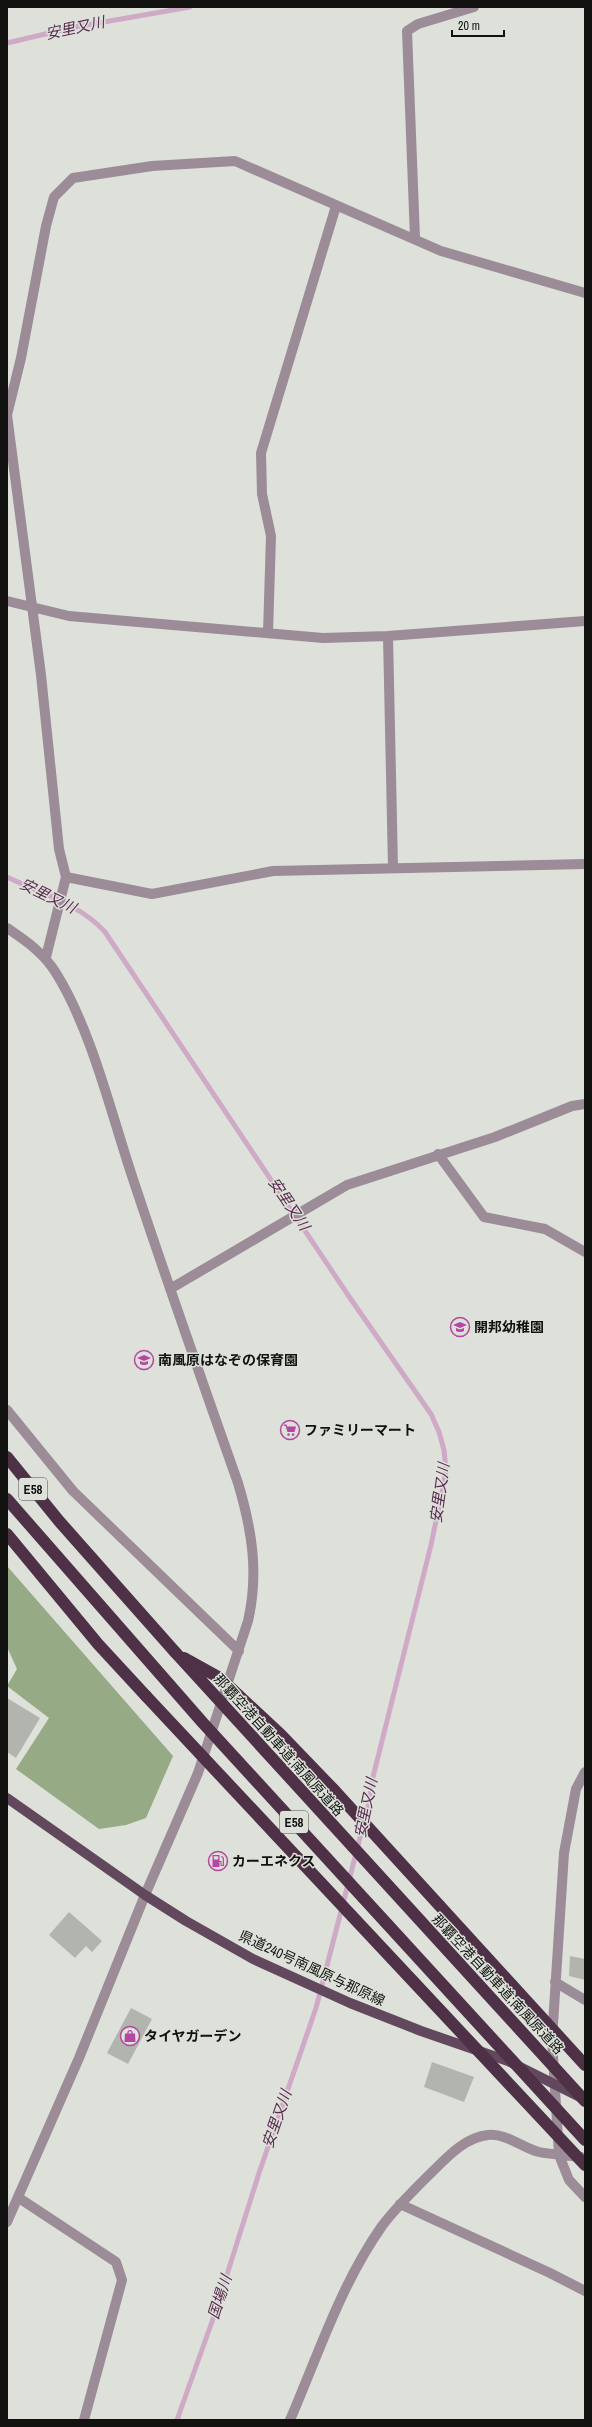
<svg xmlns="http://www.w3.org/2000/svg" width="592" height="2427" font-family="'Archivo Narrow','Noto Sans JP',sans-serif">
<rect width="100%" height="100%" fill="#dde1d9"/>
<path fill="#96aa85" d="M7,1566l166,190 -27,62 -20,7 -27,4 -83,-60 33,-51 -42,-32 10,-17 -10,-22z"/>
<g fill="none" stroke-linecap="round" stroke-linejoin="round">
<path stroke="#cfaac6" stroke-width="5" d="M7,43l68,-16 115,-20
M7,877c33,16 73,27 98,55l245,366 81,116 8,18 5,18 2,20 -3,17 -12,58 -59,236 -3,22 -53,205 -57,165 -45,143 -37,104"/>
</g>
<path fill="#b1b5ae" d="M7,1698l33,20 -24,40 -9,-6z
M69,1912l33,29 -10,11 -6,-6 -11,12 -26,-23z
M570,1956l15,3v21l-16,-4z
M131,2008l21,11 -24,45 -21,-11z
M432,2062l42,15 -10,25 -40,-15z"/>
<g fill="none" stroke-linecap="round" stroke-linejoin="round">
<path stroke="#9b8c97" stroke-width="10" d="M415,238l-8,-207 11,-7 56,-17
M7,601l62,15 254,22 65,-2 197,-15
M268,633l3,-97 -9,-42 -1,-41 75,-247
M388,636l5,231
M66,877l86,17 121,-23 312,-7
M7,928c19,13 37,25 49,45 35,56 55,140 76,203 34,103 70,205 106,307 14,47 21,90 10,138l-50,152 -53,122 -66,163 -72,164
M46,957l20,-80 -7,-28 -18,-174 -34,-260 14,-57 25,-132 8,-29 19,-19 79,-12 83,-5 206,90 144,42
M438,1154l46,63 61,12 40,23
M170,1289l177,-104 148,-48 77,-31 13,-2
M7,1410l66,81 166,160
M585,1772l-9,17 -12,64 -12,187 7,115 10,25 16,17
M555,1982l30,18
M19,2198l97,64 6,18 -38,140
M400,2204l150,69 35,18
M290,2420c28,-65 51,-136 92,-194 15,-20 34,-38 51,-55 15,-15 33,-34 55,-36 19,-2 34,13 51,17 14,3 29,3 42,5"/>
<path stroke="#62485c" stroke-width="10" d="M7,1798l138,97 41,26 67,38 97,44 71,28 87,30 72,36"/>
<path stroke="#4e3047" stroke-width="12" d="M7,1457l52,64 116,131
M7,1534l91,110 48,52"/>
<path stroke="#4e3047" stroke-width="12" d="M7,1499l196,224 382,417
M175,1652l410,449
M184,1658l36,20 61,57 54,56 250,274
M146,1696l439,469"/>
</g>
<defs>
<symbol id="school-ring" viewBox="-11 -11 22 22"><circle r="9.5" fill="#dde1d9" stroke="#b546a3" stroke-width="1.5"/><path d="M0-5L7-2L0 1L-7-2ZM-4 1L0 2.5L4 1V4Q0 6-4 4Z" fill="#b546a3"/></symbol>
<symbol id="supermarket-ring" viewBox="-11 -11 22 22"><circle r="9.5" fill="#dde1d9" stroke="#b546a3" stroke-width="1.5"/><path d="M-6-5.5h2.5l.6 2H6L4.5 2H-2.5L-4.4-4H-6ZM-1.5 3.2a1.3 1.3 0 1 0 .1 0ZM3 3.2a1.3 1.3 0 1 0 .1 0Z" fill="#b546a3"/></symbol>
<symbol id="fuel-ring" viewBox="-11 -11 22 22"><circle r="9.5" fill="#dde1d9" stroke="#b546a3" stroke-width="1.5"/><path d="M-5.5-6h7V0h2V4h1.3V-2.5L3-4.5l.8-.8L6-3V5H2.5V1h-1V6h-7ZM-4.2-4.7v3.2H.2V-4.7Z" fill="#b546a3"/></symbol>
<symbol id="shop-ring" viewBox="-11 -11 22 22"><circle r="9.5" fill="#dde1d9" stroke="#b546a3" stroke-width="1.5"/><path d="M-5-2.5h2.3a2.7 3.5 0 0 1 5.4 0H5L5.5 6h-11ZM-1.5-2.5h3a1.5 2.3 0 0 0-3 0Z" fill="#b546a3"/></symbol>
</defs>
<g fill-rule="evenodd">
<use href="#school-ring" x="449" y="1316" width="22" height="22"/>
<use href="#school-ring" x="133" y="1349" width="22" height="22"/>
<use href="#supermarket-ring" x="279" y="1419" width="22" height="22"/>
<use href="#fuel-ring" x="207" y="1850" width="22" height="22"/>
<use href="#shop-ring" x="119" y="2025" width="22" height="22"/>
</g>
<g text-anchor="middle" stroke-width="3" stroke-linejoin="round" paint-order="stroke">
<g fill="#dde1d9" stroke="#4f514d" stroke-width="1">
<rect x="19" y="1478" width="28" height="22" rx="3"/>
<rect x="280" y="1811" width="28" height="22" rx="3"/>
</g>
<g font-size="13" font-weight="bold" fill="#121311">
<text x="33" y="1494">E58</text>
<text x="294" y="1827">E58</text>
</g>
<g font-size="14" font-weight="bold" fill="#121311" stroke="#dde1d9" text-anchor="start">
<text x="474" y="1332">開邦幼稚園</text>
<text x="158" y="1365">南風原はなぞの保育園</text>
<text x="304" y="1435">ファミリーマート</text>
<text x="232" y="1866">カーエネクス</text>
<text x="144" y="2041">タイヤガーデン</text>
</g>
<g font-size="14" fill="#121311" stroke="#dde1d9">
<text transform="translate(279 1745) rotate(48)" y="5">那覇空港自動車道;南風原道路</text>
<text transform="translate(312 1968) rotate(25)" y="5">県道240号南風原与那原線</text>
<text transform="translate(498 1984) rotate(47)" y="5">那覇空港自動車道;南風原道路</text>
</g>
<g font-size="15" font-style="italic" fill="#582a50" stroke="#dde1d9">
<text transform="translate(75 28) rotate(-12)" y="5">安里又川</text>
<text transform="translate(48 896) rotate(26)" y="5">安里又川</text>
<text transform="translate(289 1204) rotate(56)" y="5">安里又川</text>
<text transform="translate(440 1493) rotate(-82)" y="5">安里又川</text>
<text transform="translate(366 1808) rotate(-78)" y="5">安里又川</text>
<text transform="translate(277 2119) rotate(-71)" y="5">安里又川</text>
<text transform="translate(220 2297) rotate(-72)" y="5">国場川</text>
</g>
</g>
<rect width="592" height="2427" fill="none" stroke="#121311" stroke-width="16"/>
<path d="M452 30v6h52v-6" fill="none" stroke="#121311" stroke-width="2"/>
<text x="458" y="30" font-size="12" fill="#121311" stroke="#dde1d9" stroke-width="3" paint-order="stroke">20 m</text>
</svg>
